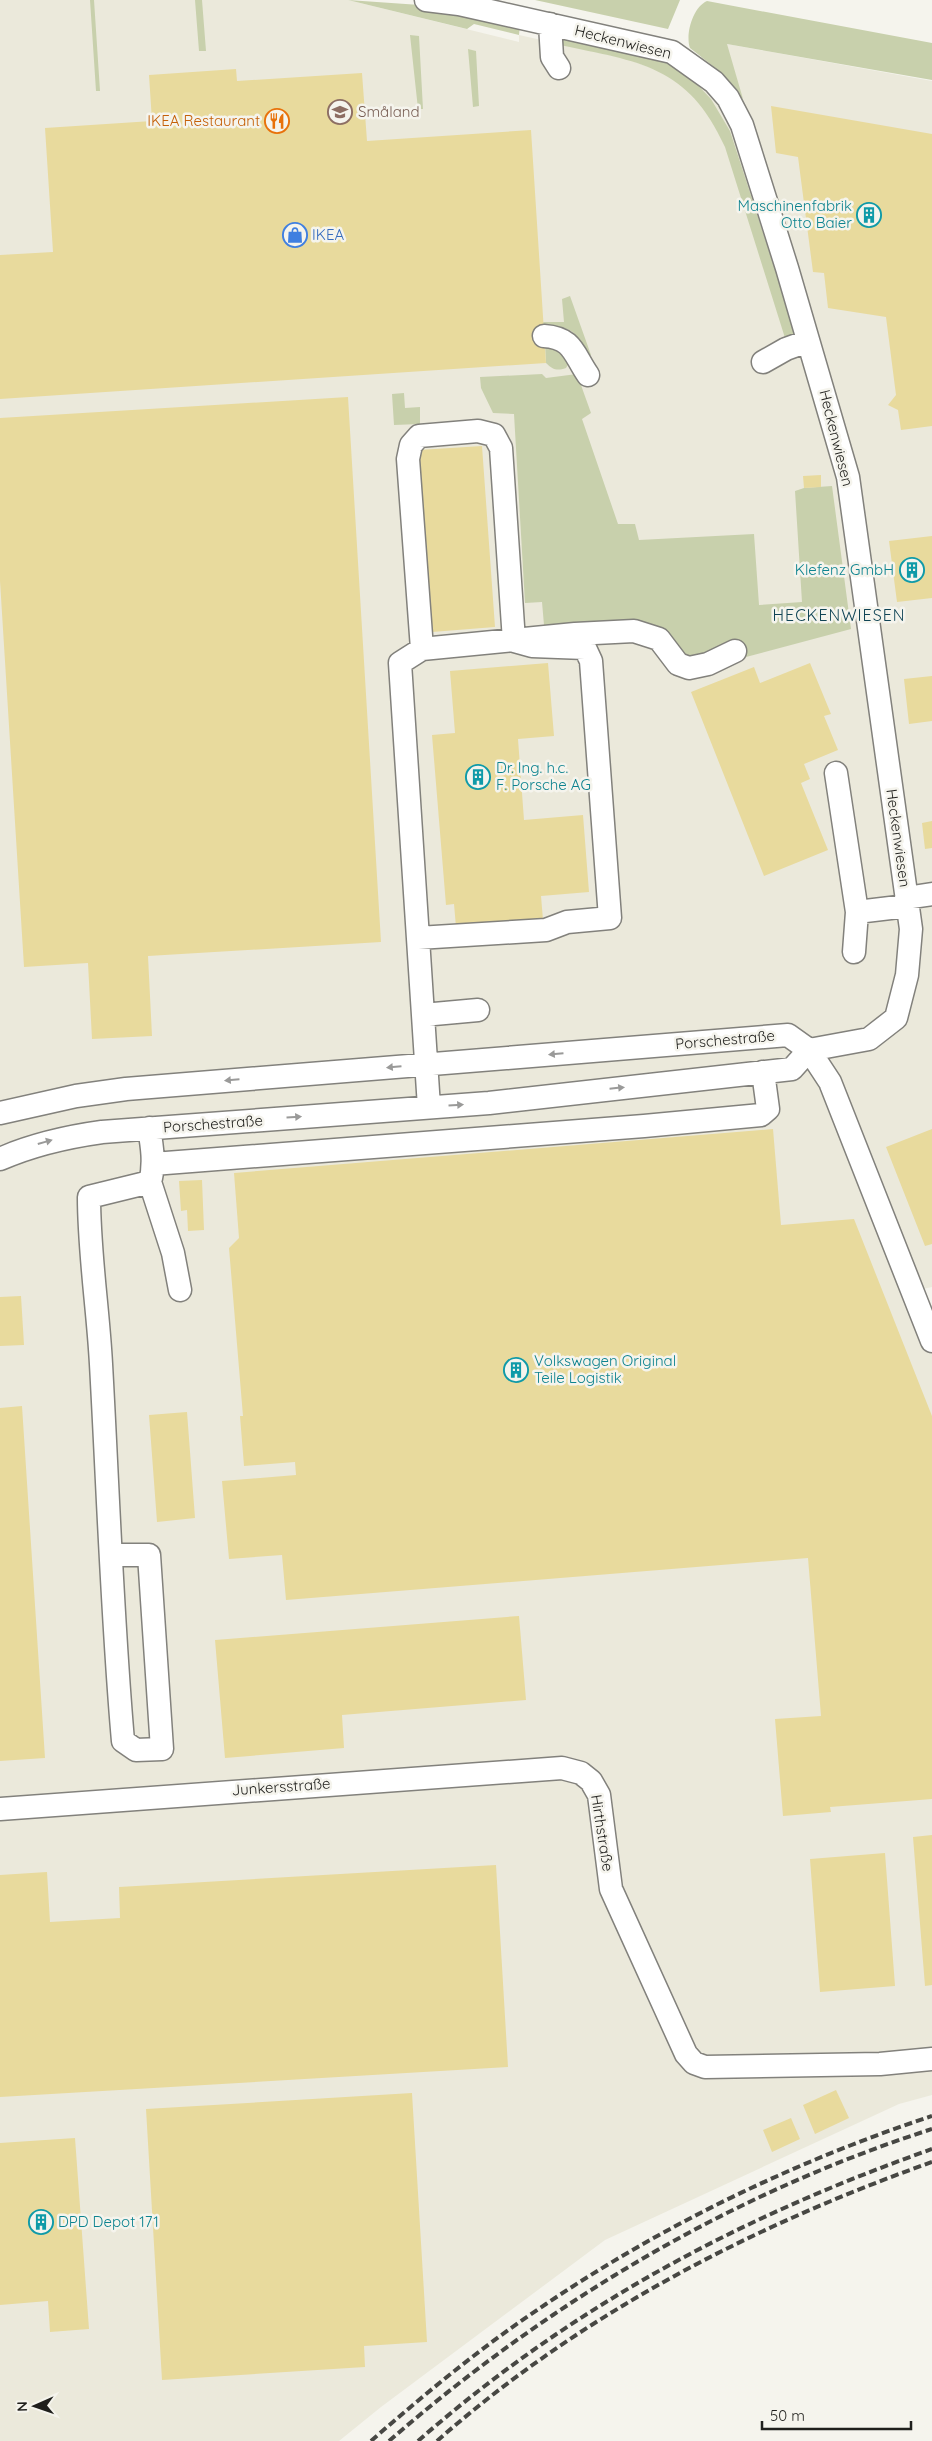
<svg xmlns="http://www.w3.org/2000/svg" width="932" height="2441" font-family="Quicksand,sans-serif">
<rect width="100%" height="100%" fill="#f5f4ed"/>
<path fill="#ebe9db" d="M0,0h348l171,42v-7l108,24 40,15 60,-30 205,37v1206l-19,4 19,50v754l-33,9 -294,136 -224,167 -42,34h-339z"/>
<path fill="#c8d0ac" d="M90,0h4l6,91h-4z
M195,0h7l4,51h-7z
M348,0l72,5 100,19 -1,11 -45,-11 -7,5z
M535,0h145l-12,29z
M707,1l225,42v37l-205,-36 16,55 -25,-29 -28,-22c-5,-14 3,-41 17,-47z
M560,33l94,22 38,24 19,20 19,32 66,203 -11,4 -60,-191c-37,-82 -86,-85 -165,-102z
M410,35l9,1 4,73h-5z
M468,49l8,2 3,55 -6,1z
M570,296l21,59 -4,1c-13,-27 -13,-29 -43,-28l-1,-6h21l-2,-23z
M545,343l11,1 13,19 -3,5c-9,3 -13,2 -20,-5z
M542,374l4,4 31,-4 14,39 -9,6 36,105h17l4,16 115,-6 5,71 43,-3 -7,-111 9,-3 28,-2 19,143 -105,28 -8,-18c-11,4 -36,18 -47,17 -20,-2 -21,-29 -40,-32 -33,-6 -74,0 -107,1l-2,-23 -17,1 -11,-189 -21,-1 -12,-25 -1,-11z
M404,393l1,15 15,-1v17l-26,1 -2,-31z"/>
<path fill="#e8da9d" d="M236,69l1,12 125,-8 5,68 164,-11 15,233 -546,36v-144l53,-3 -8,-124 107,-7 -3,-46z
M771,106l161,28v292l-31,4 -3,-20 -10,-5 8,-10 -10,-78 -58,-9 -4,-35 -11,-1 -15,-115 -22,-4z
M348,397l33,545 -233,14 4,80 -60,3 -4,-76 -64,4 -24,-386v-163z
M482,446l13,181 -63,5 -13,-182z
M821,475v12l-17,1 -1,-12z
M932,536v62l-35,4 -8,-61z
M548,663l6,73 -36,3 6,81 59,-5 6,77 -48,4 2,24 -87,7 -2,-23 -8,1 -14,-170 23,-2 -5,-62z
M810,663l21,51 -7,2 14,34 -34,14 6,15 -9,4 27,67 -64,26 -73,-184 63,-25 6,16z
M932,676v45l-23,3 -5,-45z
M932,821v27l-7,1 -3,-26z
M773,1129l8,96 73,-6 78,197v383l-102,8 1,5 -48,4 -8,-97 46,-3 -13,-158 -522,42 -4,-45 -53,4 -7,-78 74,-6 -1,-13 -51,4 -4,-50h3l-14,-168 10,-10 -5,-65z
M932,1129v115l-7,2 -39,-99z
M202,1180l2,50 -16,1 -1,-21 -6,1 -2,-30z
M21,1296l3,49 -24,1v-49z
M22,1406l23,352 -45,3v-353z
M187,1412l8,106 -38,4 -8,-107z
M519,1616l7,84 -184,15 2,33 -119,10 -10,-118z
M932,1835v150l-7,1 -12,-149z
M885,1853l10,133 -75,6 -10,-133z
M496,1865l12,202 -508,30v-222l47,-3 3,50 70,-4 -1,-31z
M836,2090l13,28 -34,16 -12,-29z
M412,2093l15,249 -63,4 1,21 -203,13 -16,-271z
M791,2118l9,21 -28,13 -9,-22z
M75,2138l14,191 -39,3 -2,-31 -48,4v-162z"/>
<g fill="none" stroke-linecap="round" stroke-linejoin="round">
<defs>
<path id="minor" d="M426,0l33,4 213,48 42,30 14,16 14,27 45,143 61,209 63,452 -4,46 -11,43 -27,21 -60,11
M550,24l2,33 7,11
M544,336c29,2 29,17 44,39
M763,362l23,-13 22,-8
M836,773l21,139 50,-6
M906,898l26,-4
M418,938l128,-8 21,-8 43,-4 -19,-257 -6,-13 -53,-2 -18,-5 -13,-193 -7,-13 -16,-4 -59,5 -8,9 -3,14 14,190
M854,952l3,-40
M423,1015l55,-5
M429,1107l-29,-444 22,-14 153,-15 59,-3 25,8 19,25 11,4 19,-4 27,-13
M0,1113l76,-17 50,-7 662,-54 21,15 21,32 102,259
M0,1159c34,-15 66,-22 102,-27l387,-29 303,-34 17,-19
M153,1164l491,-38 117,-11 7,-6 -5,-37
M150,1182l23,71 7,37
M112,1555h37l13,194 -26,1 -13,-9c-11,-125 -15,-252 -22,-377 -3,-56 -12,-111 -12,-167l61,-15c5,-18 2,-36 -1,-54
M0,1809l562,-41 19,5 10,8 8,14 12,94 75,165 8,9 11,4 175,-3 52,-5"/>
</defs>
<use href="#minor" stroke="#82817c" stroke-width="25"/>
<use href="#minor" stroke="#fff" stroke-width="22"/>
<path stroke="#474743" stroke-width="4" stroke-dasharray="8 4" stroke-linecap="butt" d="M371,2441c56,-49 113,-96 175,-137 119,-80 250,-143 386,-188
M389,2441c159,-138 341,-247 543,-312
M418,2441c154,-135 322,-224 514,-292
M437,2441c144,-127 315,-215 495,-279"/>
</g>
<defs><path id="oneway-solid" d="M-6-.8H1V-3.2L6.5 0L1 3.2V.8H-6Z" transform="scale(1.25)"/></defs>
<g fill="#9a9a99">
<use href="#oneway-solid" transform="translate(556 1054) rotate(175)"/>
<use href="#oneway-solid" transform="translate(394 1067) rotate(175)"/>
<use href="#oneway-solid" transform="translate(232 1080) rotate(175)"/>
<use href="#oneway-solid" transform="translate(617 1088) rotate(-6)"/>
<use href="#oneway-solid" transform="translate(456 1105) rotate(-4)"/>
<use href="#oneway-solid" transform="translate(294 1117) rotate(-4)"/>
<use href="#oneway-solid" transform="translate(45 1142) rotate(-16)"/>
</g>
<defs>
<symbol id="school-ring" viewBox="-11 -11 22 22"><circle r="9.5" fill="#f5f4ed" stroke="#8d6e63" stroke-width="1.5"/><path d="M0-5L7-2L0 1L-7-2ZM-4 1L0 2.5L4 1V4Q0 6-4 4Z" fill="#8d6e63"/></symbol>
<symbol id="restaurant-ring" viewBox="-11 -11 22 22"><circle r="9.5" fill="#f5f4ed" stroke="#e8710a" stroke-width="1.5"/><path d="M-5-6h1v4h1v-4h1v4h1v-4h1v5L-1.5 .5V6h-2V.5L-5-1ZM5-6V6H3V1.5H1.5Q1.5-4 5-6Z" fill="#e8710a"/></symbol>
<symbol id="building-ring" viewBox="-11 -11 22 22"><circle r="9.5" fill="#f5f4ed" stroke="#0f9aa8" stroke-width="1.5"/><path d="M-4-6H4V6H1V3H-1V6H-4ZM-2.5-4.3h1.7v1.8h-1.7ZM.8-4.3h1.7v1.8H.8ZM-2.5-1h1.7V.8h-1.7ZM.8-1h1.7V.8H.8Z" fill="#0f9aa8"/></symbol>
<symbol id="shop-ring" viewBox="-11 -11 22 22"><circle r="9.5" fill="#f5f4ed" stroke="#3f7fe0" stroke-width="1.5"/><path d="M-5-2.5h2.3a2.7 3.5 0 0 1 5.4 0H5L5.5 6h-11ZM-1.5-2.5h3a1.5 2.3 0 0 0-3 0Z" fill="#3f7fe0"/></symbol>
</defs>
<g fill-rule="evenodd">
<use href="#school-ring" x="326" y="98" width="28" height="28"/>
<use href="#restaurant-ring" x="263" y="107" width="28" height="28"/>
<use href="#building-ring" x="855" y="201" width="28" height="28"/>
<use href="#shop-ring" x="281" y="221" width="28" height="28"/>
<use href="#building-ring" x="898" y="556" width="28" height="28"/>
<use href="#building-ring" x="464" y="763" width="28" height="28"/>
<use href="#building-ring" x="502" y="1356" width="28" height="28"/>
<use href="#building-ring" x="27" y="2208" width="28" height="28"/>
</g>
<g text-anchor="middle" stroke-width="5" stroke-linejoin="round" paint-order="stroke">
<g font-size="15" fill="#1f1f1c" stroke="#f5f4ed">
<text transform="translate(623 42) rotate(14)" y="5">Heckenwiesen</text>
<text transform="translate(836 438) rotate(76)" y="5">Heckenwiesen</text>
<text transform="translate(898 838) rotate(82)" y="5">Heckenwiesen</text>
<text transform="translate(725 1040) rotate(-5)" y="5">Porschestraße</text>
<text transform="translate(213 1124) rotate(-4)" y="5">Porschestraße</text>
<text transform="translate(281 1787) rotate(-4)" y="5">Junkersstraße</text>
<text transform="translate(602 1833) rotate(81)" y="5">Hirthstraße</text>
</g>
<g font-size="15" fill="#785e54" stroke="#f5f4ed" text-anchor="start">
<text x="358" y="117">Småland</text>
</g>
<g font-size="15" fill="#c56008" stroke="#f5f4ed" text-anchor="end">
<text x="260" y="126">IKEA Restaurant</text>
</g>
<g font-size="15" fill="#0d838f" stroke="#f5f4ed" text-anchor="start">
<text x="852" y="211" text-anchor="end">Maschinenfabrik<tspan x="852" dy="17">Otto Baier</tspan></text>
<text x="894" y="575" text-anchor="end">Klefenz GmbH</text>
<text x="496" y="773">Dr. Ing. h.c.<tspan x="496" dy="17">F. Porsche AG</tspan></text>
<text x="534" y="1366">Volkswagen Original<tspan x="534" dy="17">Teile Logistik</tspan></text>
<text x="58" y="2227">DPD Depot 171</text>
</g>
<g font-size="15" fill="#366cbe" stroke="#f5f4ed" text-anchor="start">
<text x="312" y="240">IKEA</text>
</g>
<g font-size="16" letter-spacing="1" fill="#104455" stroke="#f5f4ed">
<text x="839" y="621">HECKENWIESEN</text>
</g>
</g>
<g transform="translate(35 2406) rotate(268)" stroke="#f5f4ed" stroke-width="4" paint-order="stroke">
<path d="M0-4L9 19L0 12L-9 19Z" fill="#1f1f1c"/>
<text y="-8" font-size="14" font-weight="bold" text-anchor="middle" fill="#1f1f1c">N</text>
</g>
<path d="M762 2421v8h149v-8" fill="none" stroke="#1f1f1c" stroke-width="2.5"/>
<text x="770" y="2421" font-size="15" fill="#1f1f1c" stroke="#f5f4ed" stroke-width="4" paint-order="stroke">50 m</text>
</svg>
